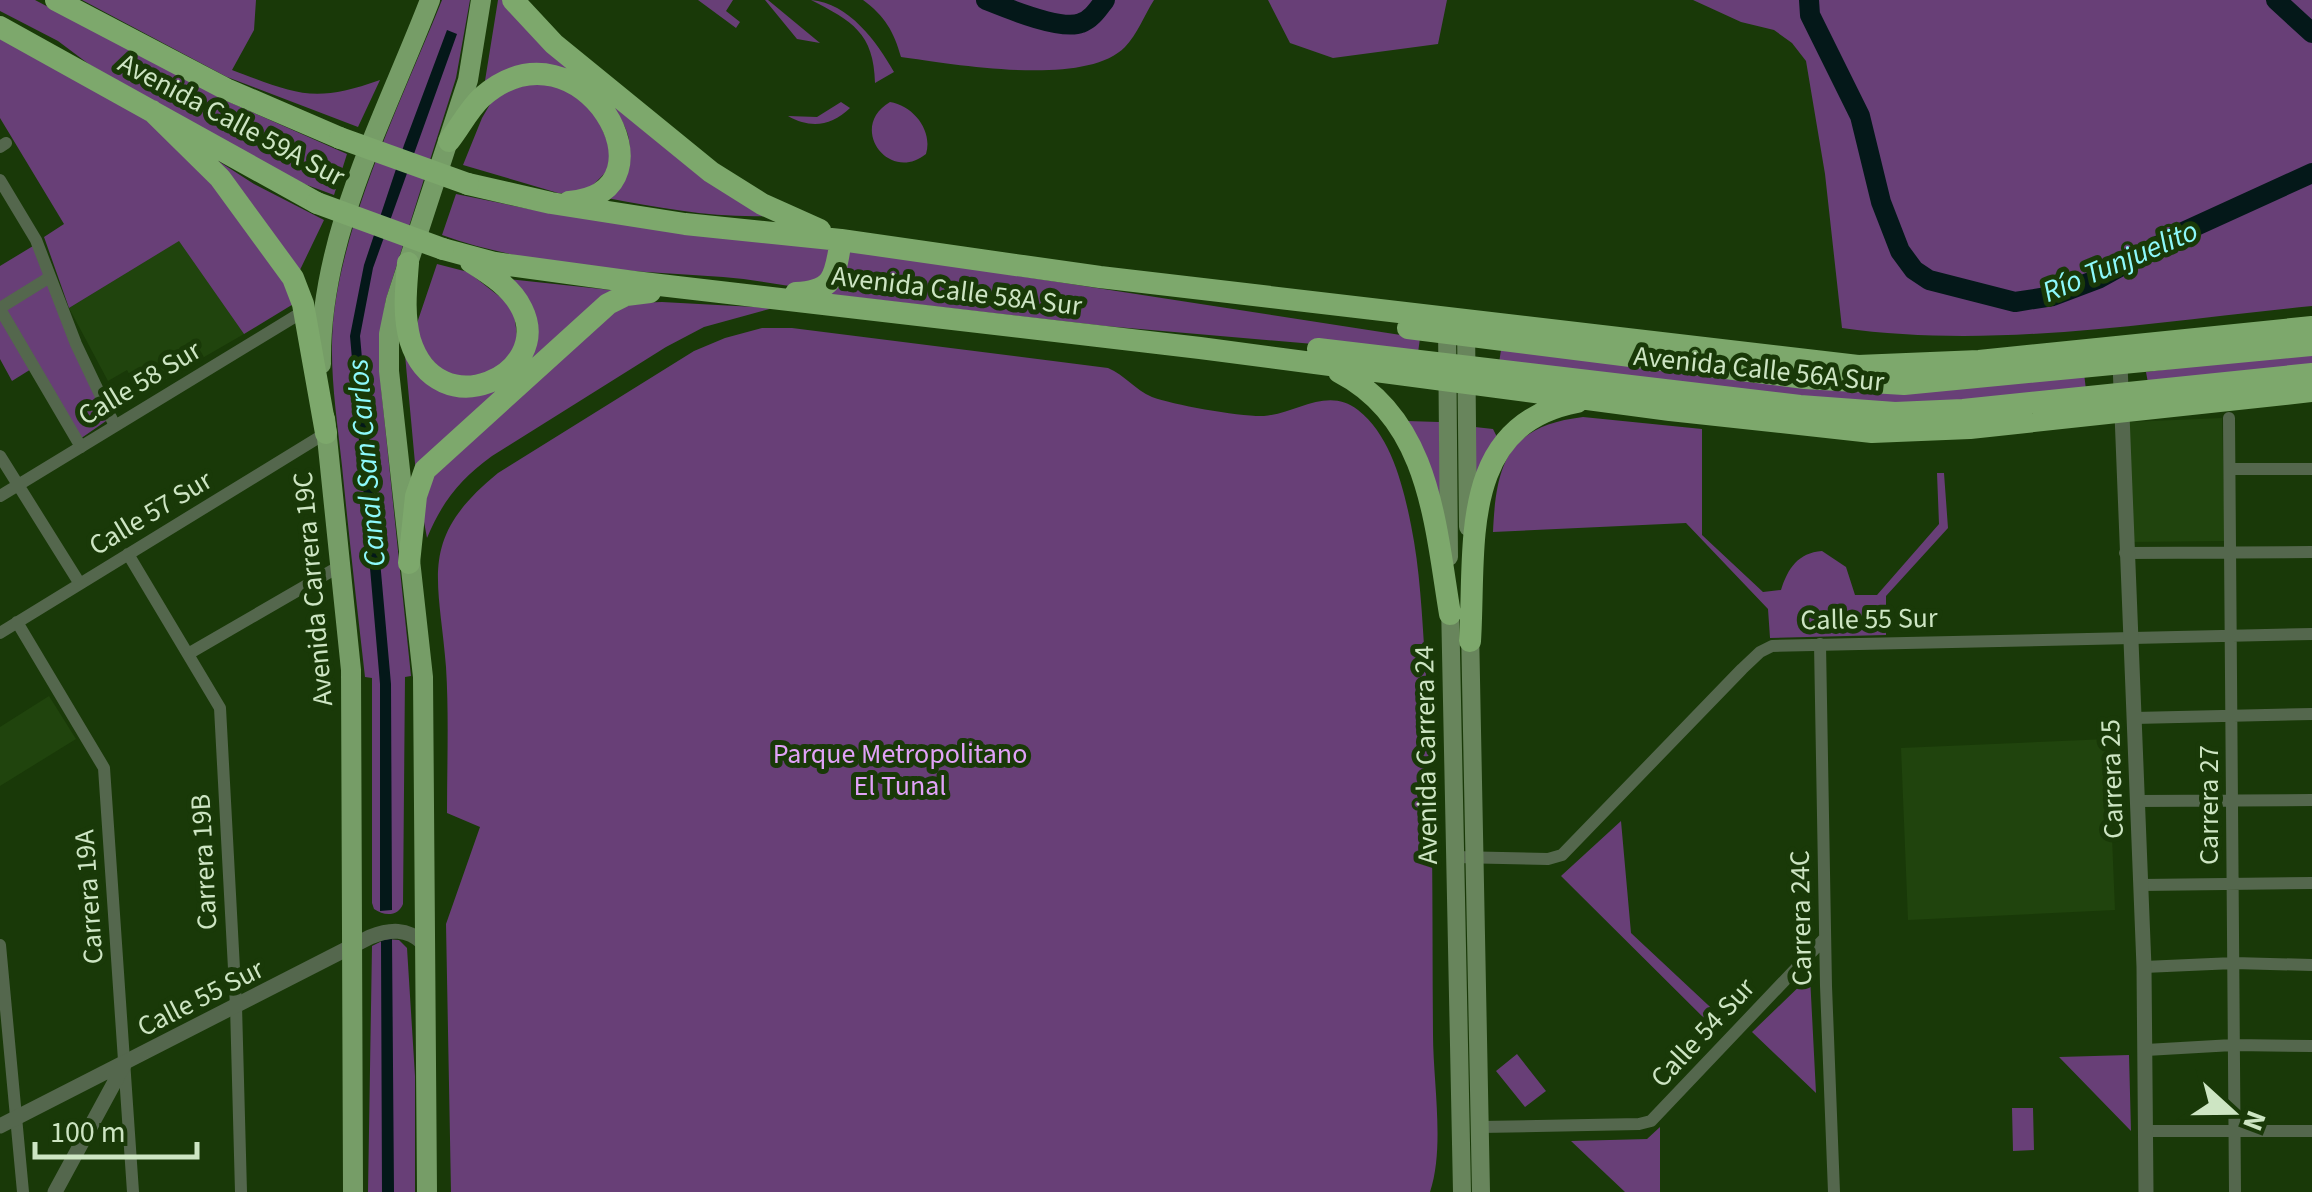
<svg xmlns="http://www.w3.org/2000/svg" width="2312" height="1192" font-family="'Source Sans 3',sans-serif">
<rect width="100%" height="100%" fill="#193908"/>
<path fill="#20440d" d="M180,240l64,94 -104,60 -13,-24 -19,11 -39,-73z
M2222,418l3,123 -94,1 -4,-120z
M49,696l27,43 -76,47v-59z
M2108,739l7,171 -207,10 -7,-172z"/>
<path fill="#683f77" d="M0,0h35l192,101 120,53 -13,41 -35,-13 -54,-28 -155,-89 -32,-24 -58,-30z
M82,0h174l-2,30 -22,40c64,24 81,34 148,10l-22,47 -131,-50z
M442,0h28l-14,78 -70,221 -6,39 1,49 30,289 -6,1 -2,227c-5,13 -19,12 -29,5l-2,-6v-225l-7,-1c-8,-70 -16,-140 -23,-211 -5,-47 -13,-96 -9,-143 9,-102 71,-228 109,-323z
M498,0h7l264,216c-56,2 -108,-8 -162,-18 38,-47 25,-74 -15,-113l-108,2z
M698,0h35l-7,11 14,11 -4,6z
M765,0h3l52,43 -23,-4z
M811,0c38,3 66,42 83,72l-19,11c-1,-50 -23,-62 -64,-83z
M863,0h291c-9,14 -17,35 -29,47 -40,41 -172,17 -224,10 -7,-25 -16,-41 -38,-57z
M1268,0h179l-9,44 -105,14 -43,-15z
M1693,0h619v306c-155,15 -314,44 -470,22l-17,-154 -19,-113 -14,-18 -18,-13 -33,-8z
M0,36l144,82 53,45 83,104 15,36 -51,31 -65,-93 -110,67 -25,-71 20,-13 -64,-106z
M544,80l46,20 26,62 -34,34 -24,-3 -95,-28 19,-47 14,-24z
M841,102l9,6c-19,18 -39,21 -62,8l29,1z
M890,102c24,4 43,29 36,52 -37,30 -79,-27 -36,-52z
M212,157l42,27 70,36 -25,52z
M456,194l73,15 306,38 -4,24 -24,17c-28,-3 -56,-9 -84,-11 -94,-6 -191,-10 -281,-42z
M33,246l73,175 -26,18 -44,-73 -24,15 -12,-22v-93z
M845,249l575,89 -2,15 -313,-27 -279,-32z
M437,264l31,8 45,35 5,35 -23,33 -48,4 -34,-44z
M507,279l113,12 -204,183 -12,-130 45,48 80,-43z
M662,302l111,6 -69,19 -38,20 -174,109c-32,23 -50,46 -65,82l-5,-27 9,-35 175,-162 28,-11z
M762,328h30l316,40c17,7 27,22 44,29 21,8 90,20 112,19 33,-3 64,-30 94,-6 33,26 45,75 53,115 9,44 11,91 14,136 9,124 7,248 8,373 0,48 12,113 -3,158h-979l-5,-268 34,-97 -33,-14c0,-48 2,-98 -1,-146 -7,-90 -29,-128 52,-194l196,-122 31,-13z
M1501,350l583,23 2,17 -186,17 -401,-44z
M2312,351v15l-164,17 -2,-11z
M1583,417l119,12v106l61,57 18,-2c7,-22 17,-37 41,-39l24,16 9,28h22l62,-71 -2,-51h7l4,55 -62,68v39l-116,3 -2,-29 -82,-86 -193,9c3,-69 15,-106 90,-115z
M1407,421l32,1 3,111z
M1475,427l18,2 5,10 -24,53z
M1621,821l10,112 92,86 -9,9 -153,-152z
M386,939l13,1 8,8 8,128v116h-47l4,-246z
M1810,976l6,117 -64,-61z
M1517,1054l29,37 -21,16 -29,-36z
M2129,1055l2,76 -72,-74z
M2012,1108h21l1,42 -21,1z
M1660,1127v65h-35l-54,-51 76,-2z"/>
<path fill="#041819" d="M447,30l10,4 -84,234 -13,68 31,348 1,226 -12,1v-227l-30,-348 14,-71 40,-120z
M392,939l2,253h-12l-1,-252z"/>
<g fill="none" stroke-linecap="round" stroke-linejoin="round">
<path stroke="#041819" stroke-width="20" d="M986,0c20,8 75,31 95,23 11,-4 17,-14 24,-23
M1809,0l1,15 50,101 21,86 19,49 14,19 15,10 86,22 38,-6 45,-17 87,-48 127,-58
M2276,0l36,33"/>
<path stroke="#54674d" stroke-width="12" d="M0,147l6,-4
M0,180l36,60 40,104 39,82
M0,308l50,-31
M0,309l81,138
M2229,418l6,774
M0,456l80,128
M2230,469h82
M0,496l304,-185
M2125,553l187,-1
M128,554l92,154 16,298 5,186
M17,622l87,146 29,424
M0,633l326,-200
M1820,644l6,342 8,206
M188,654l152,-88
M2134,718l178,-4
M2137,801l175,-1
M1455,857l93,2 14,-4 180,-186 18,-17 12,-6 540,-12
M2141,885l171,-2
M0,945l23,247
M2144,967l90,-4 78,2
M2146,1050l87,-5 79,1
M1480,1127l159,-3 12,-3 174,-183
M2148,1131h164"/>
<path stroke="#54674d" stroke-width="15" d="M2120,364l24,603 2,225
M0,1126l370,-189c20,-8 37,-9 53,6
M55,1192l70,-129"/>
<path stroke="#68855c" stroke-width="18" d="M1447,323l2,234
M1466,323l2,204
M1450,603l12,589
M1470,628l11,564"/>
<path stroke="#769d67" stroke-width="20" d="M321,364c-2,-128 64,-247 109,-364
M325,418l26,252 2,522
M427,1192l-4,-515 -34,-306v-37l7,-34 72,-220 13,-80"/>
<path stroke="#7da86c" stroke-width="22" d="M56,0l170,89 114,49
M513,0l41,44 157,128 51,32 58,26
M0,27l317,176
M152,111l68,67 73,100 10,26 23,129
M449,141c11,-14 20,-32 33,-44 99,-86 202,96 87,105
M468,184l83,19 134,21 156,16 259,37 758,89 121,-5 333,-34
M443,249l52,14 139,19 566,66 470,62 202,22 98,-4 342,-37
M408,263c-2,26 -5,51 2,77 28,89 144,34 112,-31 -10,-21 -32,-35 -51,-47
M796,293c40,-2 39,-19 45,-53
M1408,328l397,50 99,6 408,-39
M1318,349l482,57 95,7 68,-3 349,-36
M1339,372c91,47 96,152 111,242
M409,563l7,-67 9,-26 183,-166 18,-9 24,-3
M1470,641c6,-94 -13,-216 107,-239"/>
<path stroke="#7da86c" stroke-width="22" d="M340,138l128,46
M317,203l126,46"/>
</g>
<g text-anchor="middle" stroke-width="10" stroke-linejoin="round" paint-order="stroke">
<g font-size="28" fill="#cde5c3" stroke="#193908">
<text transform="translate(232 119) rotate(28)" y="10">Avenida Calle 59A Sur</text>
<text transform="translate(957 290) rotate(7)" y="10">Avenida Calle 58A Sur</text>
<text transform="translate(1759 368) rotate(6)" y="10">Avenida Calle 56A Sur</text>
<text transform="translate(139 382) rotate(-31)" y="10">Calle 58 Sur</text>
<text transform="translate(150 512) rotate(-31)" y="10">Calle 57 Sur</text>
<text transform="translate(312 589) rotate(-95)" y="10">Avenida Carrera 19C</text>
<text transform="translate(1869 618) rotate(-1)" y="10">Calle 55 Sur</text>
<text transform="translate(1425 755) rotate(-91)" y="10">Avenida Carrera 24</text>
<text transform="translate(2111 779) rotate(-92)" y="10">Carrera 25</text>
<text transform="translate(2208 805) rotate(-90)" y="10">Carrera 27</text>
<text transform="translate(203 862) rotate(-93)" y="10">Carrera 19B</text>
<text transform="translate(88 897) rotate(-94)" y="10">Carrera 19A</text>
<text transform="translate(1800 918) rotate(-91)" y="10">Carrera 24C</text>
<text transform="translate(200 997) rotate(-27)" y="10">Calle 55 Sur</text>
<text transform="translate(1702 1032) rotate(-47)" y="10">Calle 54 Sur</text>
</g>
<g font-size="28" fill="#e1a2f7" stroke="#193908">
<text x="900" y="763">Parque Metropolitano<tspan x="900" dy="32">El Tunal</tspan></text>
</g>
<g font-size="30" font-style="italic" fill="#8df9fb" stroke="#193908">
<text transform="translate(2120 261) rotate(-23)" y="10">Río Tunjuelito</text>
<text transform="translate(366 463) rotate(-95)" y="10">Canal San Carlos</text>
</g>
</g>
<g transform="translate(2232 1112) rotate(111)" stroke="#193908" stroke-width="8" paint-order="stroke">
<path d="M0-8L18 38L0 25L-18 38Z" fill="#cde5c3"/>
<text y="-15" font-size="28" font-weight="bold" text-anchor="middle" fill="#cde5c3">N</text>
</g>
<path d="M35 1142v15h162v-15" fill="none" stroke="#cde5c3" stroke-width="5"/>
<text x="50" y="1142" font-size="30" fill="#cde5c3" stroke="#193908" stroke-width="8" paint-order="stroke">100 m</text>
</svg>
